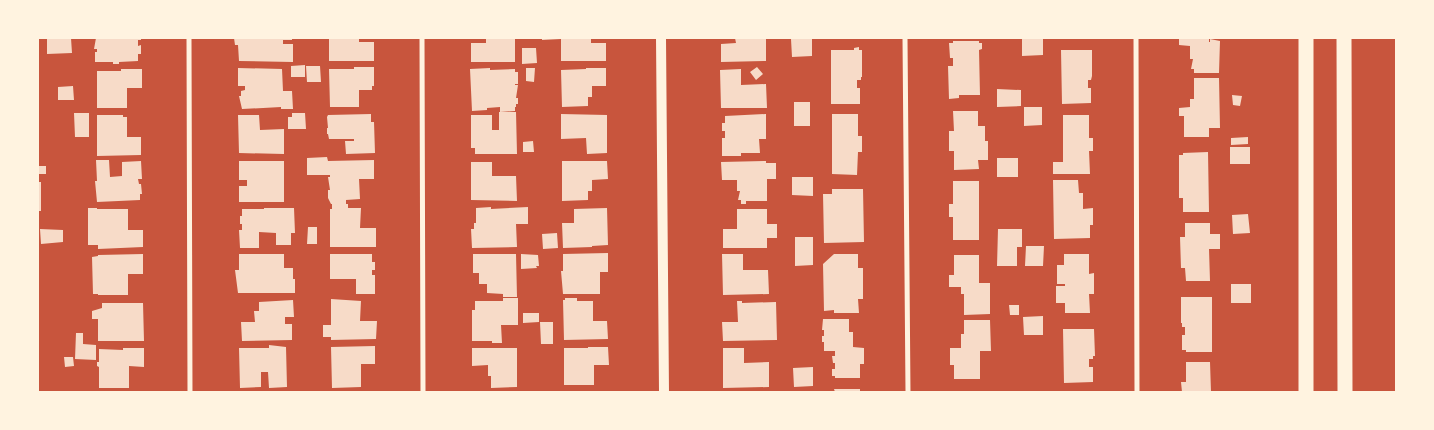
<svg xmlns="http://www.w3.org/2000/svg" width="1434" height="430" font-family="'Asap Condensed',sans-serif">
<rect width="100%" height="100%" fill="#c8553d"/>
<path fill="#f7dbc8" d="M47,38h24l1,15 -25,1z
M96,38h45v2h-3v6l3,-1v9h-3v7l-19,1v2h-6v-2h-18v-10h2v-3h-3z
M234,38h58v2h-9v4h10v18l-54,-1 -1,-16h-3z
M329,38h30v4h15v19h-45z
M486,38h29v24h-44v-19h15z
M542,38h49v5h15v18h-45v-22l-19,1z
M735,38h31v23l-45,1v-18l15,-1z
M812,38v18l-20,1 -1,-18z
M1022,38h21v17l-21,1z
M1179,38h30v4h1v-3l10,2 -1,32h-25v-4h-3l2,-10h-3v-13l-11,-1z
M953,41h26v2h3v6l-3,1 1,45h-21v3l-10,1 -1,-33h5v-8h-3l-1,-15h4z
M859,47v3h3v27h-1v3h-4v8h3v16h-29v-54h23v-2z
M522,48h14l1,15 -15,1z
M1061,50h31v26l-1,4h-3v8h3v15l-29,1z
M305,65v12h-14v-11z
M306,66h14l1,16h-14z
M354,67h20v19h-2v4h-13v17h-29l-1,-38h25z
M757,67l6,7 -7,6 -6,-8z
M238,68l44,1 1,22h9l1,18h-12v-2l-39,2 -3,-13h2v-5l4,-1v-4h-7z
M490,68v2l25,-1v3h3v7h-3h3v5h-3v1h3l-2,13h2v6h-2v3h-1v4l-15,1v-5l-13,1v2l-15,1 -2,-42z
M526,68h9l-1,14 -8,-1z
M586,68h20v18h-14v11h-4v9l-26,1 -1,-37 25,-1z
M121,69h21v19h-15v20h-30v-37h24z
M741,69v16l25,-1 1,24h-46l-1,-38z
M1194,78h25l1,50h-11v9h-25v-21h-5v-8l11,-1v-8h4z
M73,86l1,14h-16v-13z
M997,89l24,1v16l-24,1z
M1232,95l10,1 -2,10 -7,-1z
M794,102h16v24h-16z
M1024,107h18v18l-18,1z
M953,111h25v15h7v15h3v19h-10l1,9 -25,1v-19h-5v-20h5z
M499,112h17l1,42h-42v-6h-4v-33h21v15h7z
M74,113h15v24h-14z
M292,113h13l1,16h-18v-12h4z
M371,114v8h3l1,31 -29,1 -1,-13h9v-2h-25l-1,-5h-1v-6h1l-1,-11 1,-2z
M561,114l46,1v38l-20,1 -1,-16 -25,1z
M766,114v25h-7l1,14h-19v3h-19v-18h3v-7h-3v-8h3v-7z
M832,114h26v22h4v16h-4l-1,23 -25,-1z
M97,115h26v2h4v20h14v18l-44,1z
M238,115h21l1,15 24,-1v25l-45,-1z
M1063,115h26v23h4v13h-4l1,23h-37v-12h10z
M1248,137v7l-17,1v-7z
M533,141l1,11h-11v-10z
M1230,147h20v17h-20z
M1208,152l1,60h-26v-14h-4v-43h4v-2z
M327,157l1,4 46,-1v19h-15l1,20 -14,1v4h2v4h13l-1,20h16v19h-46v-38h2v-5h-1l-3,-6v-8h2l-2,-13h2v-2h-23v-17z
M997,158h21v19h-21z
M96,160h13l1,17 12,-1v-14l19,-1 1,18h-4l1,5h2l1,10h-2v6l-43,2 -2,-21h2z
M239,161h45v41h-45v-16h8v-6h-8z
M562,161h45l1,18 -16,1v11h-4v9l-26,1z
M766,161v2h10v16h-9v22h-21v3h-5v-4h-3l2,-9h-3v-11h-15l-1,-18z
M471,162h21v14h24l1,25 -46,-1z
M38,166h8v8h-8z
M792,177h21v19l-21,-1z
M1053,180h25l1,13h4v16l10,-1v17h-3v13l-36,1z
M953,181h26v59h-26v-23h-4v-13h4z
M38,182h3v29h-3z
M832,189h31l1,53 -40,1 -1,-49h9z
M491,207v2l37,-2v17h-12l1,23 -45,1 -1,-19h3v-6h2v-15z
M88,208h9v1h31v21h15v17l-45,2v-4h-10z
M264,208h30l1,25h-4v12h-15v-12l-17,-1v16h-19l-1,-18h3v-6h-2v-8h2v-7h22z
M607,208l1,37 -16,1v1l-29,1 -1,-25h12v-14z
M737,209h30v15h10v14h-10v10h-44v-19h14z
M1248,214l2,19 -17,1 -1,-19z
M1185,223h25v11h10v15h-11l1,32h-24l-1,-13h-4l-1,-31h5z
M308,227h9v17h-10z
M40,229l23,1v12l-22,2z
M998,229h24v18h-5v19h-20z
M557,233l1,15 -15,1 -1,-15z
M795,237h18v28l-18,1z
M1026,246h18l-1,20h-18z
M608,253v19h-8v22h-37l-2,-23h2v-17z
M143,254v20h-15v21h-30v-1h-5l-1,-37 6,-1v-1z
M239,254h45v14h9v11h2v14h-57l-3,-23h4z
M330,254h42v8h3v8h-3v5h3v19h-19v-15h-26z
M473,254h43l1,43h-14v-3l-16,-1v-9h-8v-11h-6z
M521,254l17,1 1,11h-3l1,2 -16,1z
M722,254h21v16h25l1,24 -46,1z
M834,254h24v14h5v31h-5l1,14h-25v-3l-10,1 -1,-47z
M1064,254h25v20l5,-1v21h-5l1,19h-25v-10h-9v-17h9v-2h-8v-19h7z
M954,255h25v28h11v31l-26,1v-21h-3v-7h-12v-12h5z
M1231,284h20v19h-20z
M1181,297h31v55h-26v-2h-4v-15h3v-8h-3v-4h-1z
M503,298h15v27h-17l1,18h-10v-2h-20v-31h3v-9h28z
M565,298h12v3h16v20h14l1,18 -44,1 -1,-40h2z
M331,299l30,2 -1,20h17l-1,18 -45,1v-3h-8v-12h8z
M293,300l1,17h-9v7h7v16l-50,1 -1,-19h14l-1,-11h5v-9z
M737,301h5v2l34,-1 1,38 -54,1 -1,-19h16z
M102,303h41l1,38h-46v-22h-6v-8l10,-3z
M1009,305h10v10h-9z
M523,313h16v9l-16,1z
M1043,316v19h-19l-1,-18z
M823,319h26v13h4v15l11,1v16h-4v14h-25v-2h-3v-7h3v-6h-2l-1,-7h3v-5h-11v-9h-2v-6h2v-6h-2z
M964,320h26l1,31h-11v28h-26v-14h-4v-17h11v-14h3z
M540,322h13v22h-12z
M1063,329h31l1,27h-2v3h-4v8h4v15l-29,1z
M76,333h7v11l13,1v15l-21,-1z
M269,345l17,2 1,40 -18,1 -1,-16h-7v15l-21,1 -1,-40h30z
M375,346v18h-14v23l-29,1 -1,-41z
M588,347h20l1,18h-15v20h-30v-37h24z
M123,348h21v19l-15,-1v22h-30v-21l-2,-1v-4h2v-13l24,1z
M472,348h45v39l-26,1v-12h-3v-11l-16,1z
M723,348h21v15l25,-1v25l-46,1z
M64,357h9l1,9 -9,1z
M1186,362h24l1,30h-29l-1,-10h5z
M813,367v19l-19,1 -1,-19z
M834,389h26v3h-25z"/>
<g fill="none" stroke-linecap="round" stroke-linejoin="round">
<path stroke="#fff3e0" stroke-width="5" d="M189,38l1,354
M422,38l1,354
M905,38l3,354
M1136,38l1,354"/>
<path stroke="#fff3e0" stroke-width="10" d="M661,38l3,354"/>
<path stroke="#fff3e0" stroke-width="15" d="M1344,38l1,354
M1306,392v-354"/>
</g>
<rect width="1434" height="430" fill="none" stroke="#fff3e0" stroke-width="78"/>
</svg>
